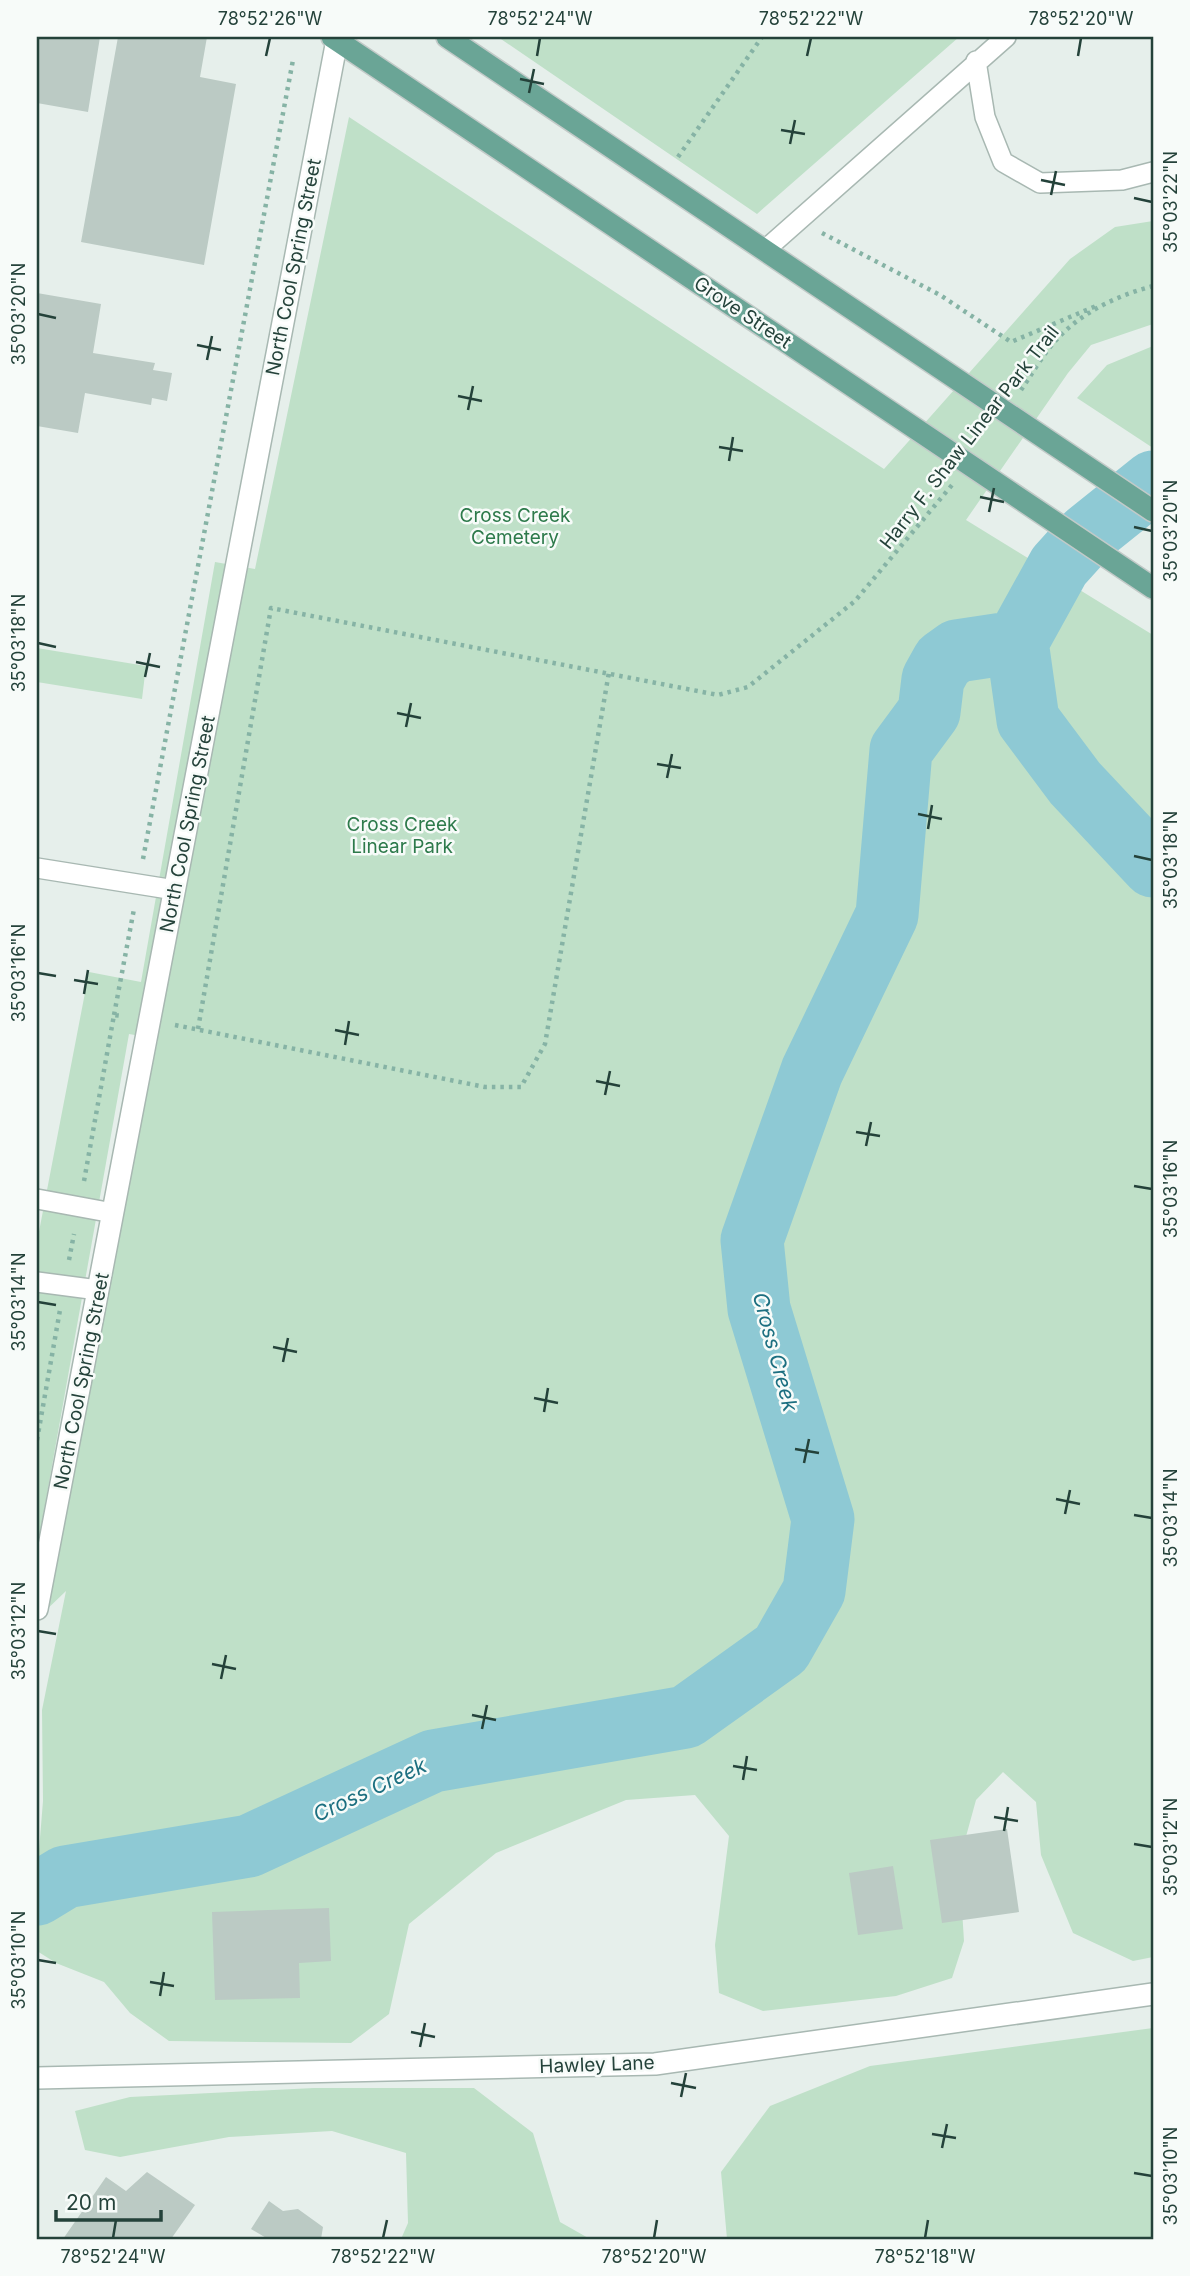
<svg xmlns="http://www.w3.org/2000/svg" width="1190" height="2276" font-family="Inter,sans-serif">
<rect width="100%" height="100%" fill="#e6efeb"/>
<path fill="#bfe0c8" d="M498,37h461l-202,177z
M349,117l535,352 186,-210 45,-32 38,-6v103l-62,21 -23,28 -102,147 187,115v1322l-20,4 -60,-28 -32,-78 -5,-53 -33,-30 -27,28 -17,62 5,79 -12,37 -56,18 -133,15 -44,-18 -4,-48 14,-109 -34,-41 -69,5 -130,53 -87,71 -20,90 -38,29 -182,-2 -39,-28 -26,-31 -48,-19 -19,-12v-76l6,-74 -1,-91 24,-119 -26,25 118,-577 -29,-5 -92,516v-308l52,-270 52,10 74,-420 40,7z
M1153,346v102l-76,-50 30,-33z
M37,648l109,18 -4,33 -105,-17z
M1153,2028v211h-426l-6,-67 49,-66 100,-40z
M314,2088h160l59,45 27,89 30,17h-189l7,-16 -2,-70 -74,-22 -103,6 -109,20 -35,-7 -10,-39 55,-14z"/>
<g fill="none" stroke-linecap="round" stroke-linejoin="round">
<path stroke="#8ec9d4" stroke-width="63" d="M1017,642l11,78 47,63 78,83
M37,1894l28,-17 184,-31 184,-85 253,-44 95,-68 33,-58 9,-72 -64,-210 -7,-69 60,-169 75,-156 14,-165 28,-38 4,-33 10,-18 14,-10 60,-9 42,-76 28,-31 66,-53"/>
</g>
<path fill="#bbcac4" d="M37,37h63l-12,75 -51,-9z
M118,37h89l-7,40 36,7 -32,181 -123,-23z
M37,293l64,11 -8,49 62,10 -2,7 19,3 -5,28 -15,-3 -1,7 -66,-12 -7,40 -41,-7z
M1007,1829l12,83 -77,11 -12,-83z
M893,1866l10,63 -45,6 -9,-62z
M329,1908l2,53 -32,2 1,35 -85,2 -3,-88z
M147,2172l48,33 -24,34h-108l43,-62 20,14z
M269,2201l14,10 15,-2 25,18 -2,12h-53l-17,-10z"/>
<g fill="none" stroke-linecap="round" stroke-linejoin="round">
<defs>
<path id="lane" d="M976,61l9,56 18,45 37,21 82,-3 31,-8
M765,250l241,-213
M37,868l138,22
M37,1199l76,14
M37,1282l61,8"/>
<path id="street" d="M37,1609l300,-1569
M37,2078l618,-14 498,-70"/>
<path id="primary" d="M332,37l821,551
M447,37l706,474"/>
</defs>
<use href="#lane" stroke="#a8b8b2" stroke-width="22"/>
<use href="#street" stroke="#a8b8b2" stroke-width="24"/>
<use href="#primary" stroke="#c2cac8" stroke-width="24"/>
<path stroke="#86b3a5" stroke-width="4.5" stroke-dasharray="3.5 5" stroke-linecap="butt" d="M678,157l84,-120
M822,233l118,62 71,47 85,-36
M1021,390c12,-17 23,-38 38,-53 25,-26 60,-42 94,-51
M143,859l150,-799
M114,1015l20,-106
M175,1025l310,62h36l24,-43 64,-372
M198,1029l73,-421 447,87 30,-8 107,-86 97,-116
M84,1181l30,-166 8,1
M69,1260l5,-26
M37,1440l23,-130"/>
<use href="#lane" stroke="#fff" stroke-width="19"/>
<use href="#street" stroke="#fff" stroke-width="21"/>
<use href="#primary" stroke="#6aa596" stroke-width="21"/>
</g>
<path fill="none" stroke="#24423a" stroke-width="2.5" d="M266,56l4,-18M537,56l3,-18M807,56l4,-18M1078,56l3,-18M520,79l24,5M529,93l5,-24M781,130l24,4M790,144l5,-24M1041,180l24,5M1051,195l5,-24M1134,198l18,4M38,314l18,4M197,345l24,5M207,360l5,-24M458,396l24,5M468,410l5,-24M719,447l24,4M729,461l4,-24M980,497l24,5M989,512l5,-24M1134,527l18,4M38,643l18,4M136,662l24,5M145,677l5,-24M397,713l24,5M406,727l5,-24M657,764l24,4M667,778l5,-24M918,814l24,5M928,829l4,-24M1134,856l18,4M38,973l18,3M74,980l24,4M84,994l4,-24M335,1030l24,5M345,1045l4,-24M596,1081l24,5M605,1095l5,-24M856,1132l24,4M866,1146l5,-24M1134,1186l18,3M38,1302l18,3M273,1347l24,5M283,1362l5,-24M534,1398l24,5M544,1412l4,-24M795,1449l24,4M804,1463l5,-24M1056,1499l24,5M1065,1514l5,-24M1134,1515l18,3M38,1631l18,3M212,1664l24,5M221,1679l5,-24M472,1715l24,5M482,1729l5,-24M733,1766l24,4M743,1780l4,-24M994,1817l24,4M1004,1831l4,-24M1134,1844l18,3M38,1960l18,3M150,1982l24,4M160,1996l4,-24M411,2032l24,5M420,2047l5,-24M671,2083l25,5M681,2097l5,-24M932,2134l24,4M942,2148l5,-24M1134,2173l18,3M113,2238l3,-18M383,2238l4,-18M654,2238l3,-18M925,2238l3,-18"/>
<g text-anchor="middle" stroke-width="5" stroke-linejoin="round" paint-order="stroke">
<g font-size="19" fill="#24423a" stroke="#f7fbf9">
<text transform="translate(293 267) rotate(-79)" y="7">North Cool Spring Street</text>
<text transform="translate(743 312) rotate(34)" y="7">Grove Street</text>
<text transform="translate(969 437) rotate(-52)" y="7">Harry F. Shaw Linear Park Trail</text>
<text transform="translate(187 824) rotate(-79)" y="7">North Cool Spring Street</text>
<text transform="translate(81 1381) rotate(-79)" y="7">North Cool Spring Street</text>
<text transform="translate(597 2064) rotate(-2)" y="7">Hawley Lane</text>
</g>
<g font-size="19" fill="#2d7a4b" stroke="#f7fbf9">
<text x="515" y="522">Cross Creek<tspan x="515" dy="22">Cemetery</tspan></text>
<text x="402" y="831">Cross Creek<tspan x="402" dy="22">Linear Park</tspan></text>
</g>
<g font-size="21" font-style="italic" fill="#1c6f80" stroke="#f7fbf9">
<text transform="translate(775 1352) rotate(75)" y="7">Cross Creek</text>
<text transform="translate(370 1790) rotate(-25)" y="7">Cross Creek</text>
</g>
</g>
<rect width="1190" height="2276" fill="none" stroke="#f7fbf9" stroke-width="77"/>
<path d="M56 2210v10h105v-10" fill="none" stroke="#24423a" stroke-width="3.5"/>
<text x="66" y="2210" font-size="21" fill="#24423a" stroke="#f7fbf9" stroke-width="5" paint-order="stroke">20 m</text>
<rect x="38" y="38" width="1114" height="2200" fill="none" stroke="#24423a" stroke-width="2.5"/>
<g font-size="18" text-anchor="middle" fill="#24423a">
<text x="270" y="25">78°52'26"W</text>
<text x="540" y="25">78°52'24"W</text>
<text x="811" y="25">78°52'22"W</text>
<text x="1081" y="25">78°52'20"W</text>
<text transform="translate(1171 202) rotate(-90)" y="6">35°03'22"N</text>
<text transform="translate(19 314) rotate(-90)" y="6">35°03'20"N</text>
<text transform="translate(1171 531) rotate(-90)" y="6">35°03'20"N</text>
<text transform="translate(19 643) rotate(-90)" y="6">35°03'18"N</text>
<text transform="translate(1171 860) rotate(-90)" y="6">35°03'18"N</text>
<text transform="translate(19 973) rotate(-90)" y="6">35°03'16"N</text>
<text transform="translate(1171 1189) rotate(-90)" y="6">35°03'16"N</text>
<text transform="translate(19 1302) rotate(-90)" y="6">35°03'14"N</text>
<text transform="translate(1171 1518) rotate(-90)" y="6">35°03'14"N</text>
<text transform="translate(19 1631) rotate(-90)" y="6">35°03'12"N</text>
<text transform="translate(1171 1847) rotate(-90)" y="6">35°03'12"N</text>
<text transform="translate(19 1960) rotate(-90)" y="6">35°03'10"N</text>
<text transform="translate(1171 2176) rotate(-90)" y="6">35°03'10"N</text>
<text x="113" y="2263">78°52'24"W</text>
<text x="383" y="2263">78°52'22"W</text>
<text x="654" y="2263">78°52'20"W</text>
<text x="925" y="2263">78°52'18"W</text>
</g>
</svg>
